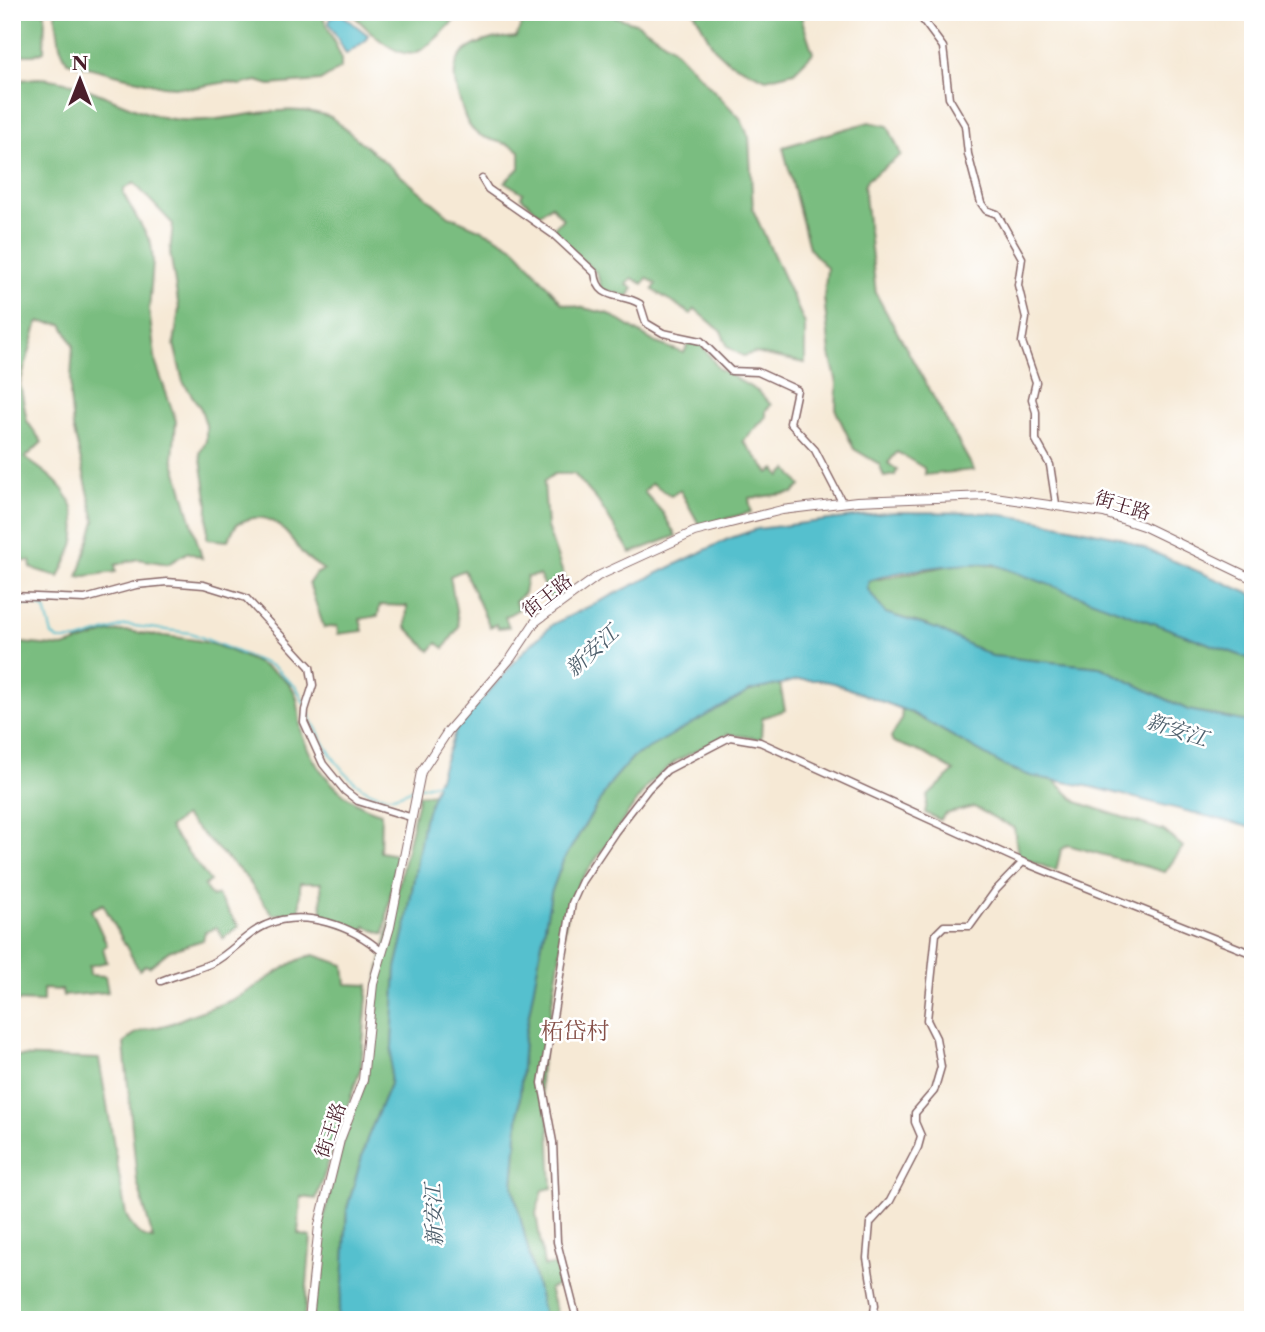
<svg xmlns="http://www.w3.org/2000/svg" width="1265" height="1332" font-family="'Libre Caslon Text','Noto Serif SC',serif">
<rect width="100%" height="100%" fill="#fff"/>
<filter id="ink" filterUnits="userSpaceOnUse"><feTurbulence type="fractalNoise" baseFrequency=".0143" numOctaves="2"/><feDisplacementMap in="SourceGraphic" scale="14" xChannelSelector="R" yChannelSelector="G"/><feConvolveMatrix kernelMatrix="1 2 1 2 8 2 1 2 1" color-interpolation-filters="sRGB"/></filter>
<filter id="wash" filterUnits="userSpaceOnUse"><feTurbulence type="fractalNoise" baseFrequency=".00686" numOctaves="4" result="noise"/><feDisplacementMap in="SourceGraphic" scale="28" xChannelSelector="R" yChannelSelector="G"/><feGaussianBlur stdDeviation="1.57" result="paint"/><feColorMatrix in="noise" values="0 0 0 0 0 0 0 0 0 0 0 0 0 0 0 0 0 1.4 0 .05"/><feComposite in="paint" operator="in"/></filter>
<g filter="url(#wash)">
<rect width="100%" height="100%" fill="#f6e9d5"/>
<path fill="#7abd80" stroke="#626e56" stroke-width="2" d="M12,12h33l-1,39 -10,4h-22z
M55,12h266l20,45v11l-21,13 -50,4 -13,-4 -18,4 -12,-3 -35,6 -30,-2 -95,-24 -7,-16z
M350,12h106l-1,8c-11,10 -24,26 -38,32 -20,10 -54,-27 -67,-40z
M516,12h85l37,12 34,23 68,71 9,19 4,73 52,114v39l-50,-10 -12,3 -15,-9 -7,-16 -26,-22 -4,5 -38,-24 3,-6 -9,-6 -4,6 -11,-6 -5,7 6,3 -5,9 -27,-8 -4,-16 -23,-19 -21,-26 10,-9 -12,-14 -11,9 -19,-17 2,-4 -18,-11 15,-15v-16c-14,-11 -31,-8 -45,-19 -10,-9 -12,-21 -16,-34 -10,-30 -4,-49 30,-58 8,-3 18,-1 27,-3l5,-11z
M694,12h109l-1,8 11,33 -19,19 -28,7 -37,-17 -15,-14z
M37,78c51,1 94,38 144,42 49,4 103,-21 150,-3l118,99 44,19 22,13 47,55 47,11 47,29 28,10 5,-12 12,2 17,25 41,24 12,13 -5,5v7l-23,24 26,32 6,-4 5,7 8,-7 13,17 -8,7 -44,5 2,14 -51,14 -20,-36 -9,6 -19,-13 -8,9 19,21 13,23 -45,17 -34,-53 -23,-26h-20l-10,8 3,45 22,64 -16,10 -14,-26 -12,2 -3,16 -9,9 4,7 -14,8 4,10 -11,1 -2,-4 -6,3 -26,-57 -14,6 9,51 -15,21 -7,-5 -7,8 -24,-24 1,-21 -27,-1 -2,11 -18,3 3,12 -25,3 -1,-8 -13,2 -15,-45 6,-9 9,-4c-7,-5 -16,-10 -22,-17 -15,-20 -30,-47 -63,-30 -6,3 -7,12 -12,18l-20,-2 1,-35 -8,-51 6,-12v-16l-5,-16 -18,-27 -9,-38 5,-35 -9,-57 3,-28 -39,-41 -10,6v6l27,48 2,18 -4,50 7,53 20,57 -3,37 29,100 -14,-6 -20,12 -30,-5 -23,6 1,7 -38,5 17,-56 -22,-94 -3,-31 3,-51 -11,-21 -24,-2 -18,62 7,37 15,21 -17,16c29,20 55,38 50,78 -1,13 -11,29 -16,41l-28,-9 -1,-7h-18v-480z
M869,122l19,4 13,29 -34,25 -3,6 12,108 98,176 -49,5 -1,-7 -27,-16 -9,11 9,7 -2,5 -11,2 -5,-13 -25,-15 -18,-38 1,-28 -7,-29 -6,-57 3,-29 -18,-20 -26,-101z
M962,563l39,3 252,94v63l-65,-13 -88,-43 -108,-11 -63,-30 -44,-13 -18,-25 2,-7z
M130,631c25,6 50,5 75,11 17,4 64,25 78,36 21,16 13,38 20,59 13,36 42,66 78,76l-1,39 17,3 -13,79 -19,-8 -2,7 -5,-1 -36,-14 -1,-35h-21v29l-27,3 -29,-40 -60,-59 -15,12 41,53 -6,5 8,11 5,-2 22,32 -16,11 -6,-10 -12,4 -2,8 -34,11 -20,16 -3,-2 -7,5 -36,-66 -12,6 16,35 -4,3 4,14 -18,4 1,9 15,1 3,16 -45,4 -1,-6 -19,-1v13l-31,-1v-359l51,5 47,-15z
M780,684l5,26 -23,8 -1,21 -33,-5 -52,27 -28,24 -68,97 -12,26 -27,159 -1,17 9,39 3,65 -9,2 -7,23 8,53 12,-1 3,20 -10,4 10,31h-14l-32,-133 11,-146 27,-148 12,-32 48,-79 22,-25 94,-55 23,-11z
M902,708l111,62 42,11 22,21 87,29 19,16 -18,25 -97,-27 -7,5 -5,21 -38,-15 -4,-28 -40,-21 -29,7 -5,6 -15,-7 3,-17 26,-25 -29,-17 -32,-12 -2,-5 10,-16z
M435,793l-11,27 -19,111 -9,37 -6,116 -23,55 -20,70 -4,76 -6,35h-25l10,-95 21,-84 23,-61 10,-95 43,-190z
M314,955l30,10 2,19 22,1 -7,82 -45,132 -15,-2 -3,37 13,3 -7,83h-292v-264l87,3 27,156c6,12 13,23 27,24l-16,-58 -13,-137c12,-18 35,-14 53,-23 20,-10 42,-14 61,-24 26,-13 48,-36 76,-42z"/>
<path fill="#54c0ce" stroke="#4f707c" stroke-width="2" d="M340,13l28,22 -3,6 -19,13 -17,-31 2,-6z
M893,512l95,1 49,7 81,17 135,58v65l-260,-96c-28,-2 -98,6 -124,17l-2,7 18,25 52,16 55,27 108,11 88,43 65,13v105l-161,-41 -62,-11 -25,-10 -93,-53 -78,-30 -15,-3h-21l-48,11 -117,66 -22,25 -48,79 -12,32 -27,148 -11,146 32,133h-208l6,-35 4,-76 20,-70 23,-55 6,-116 9,-37 19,-111 32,-91 68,-78 29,-27 175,-85 29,-10z"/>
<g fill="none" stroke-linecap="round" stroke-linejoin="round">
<path stroke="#54c0ce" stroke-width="2" d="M12,605h25l8,4 7,26 7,5h19l48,-15 65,8 83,34 23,21 8,17
M307,710c15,32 41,84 81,86 9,1 19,-5 27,-8
M421,787l18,-5"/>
</g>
</g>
<g filter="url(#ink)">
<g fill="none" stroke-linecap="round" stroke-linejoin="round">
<defs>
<path id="minor" d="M917,12l26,35 6,51 16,27 3,29 13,49 5,7 11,4 25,44 -4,27 8,33 -4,24 14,40 -4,17 4,13v28l14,25 6,39
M482,179l6,10 66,46 41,38c3,29 27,19 45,31l6,19 17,10 38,8 30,30 27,1 39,18 -7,33 25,27 27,52
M12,596l73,3 51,-14 31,-3 37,3 42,13 64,69 3,18 -8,25 -1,12 19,42 22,27 13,10 52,16
M161,981c17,-7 35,-11 51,-18 20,-10 34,-30 54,-38 38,-17 87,1 116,27
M577,1320l-20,-78 -4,-100 -11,-59 30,-180 10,-22 33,-49 33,-43 19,-19 63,-33 30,5 263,120 230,92
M873,1320l2,-15 -8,-47 3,-35 20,-22 28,-54 3,-11 -6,-14v-9l19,-22 7,-24 -5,-29 -9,-18 9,-86 8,-8h26l26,-36 27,-28"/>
<path id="major" d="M309,1320l10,-95 21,-85 23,-60 10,-96 17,-57 31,-155 27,-41 63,-73 24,-36 63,-46 96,-44 88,-22 75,-9 131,-5 116,17 39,13 110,53"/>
</defs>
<use href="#minor" stroke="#866666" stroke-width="9"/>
<use href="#major" stroke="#866666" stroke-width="10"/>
<use href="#minor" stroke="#fff" stroke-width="6"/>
<use href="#major" stroke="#fff" stroke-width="8"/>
</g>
</g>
<g text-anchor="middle" stroke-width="5" stroke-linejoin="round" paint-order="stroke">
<g font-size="19" fill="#4a1f2b" stroke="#fff">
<text transform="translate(1123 505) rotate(17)" y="7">街王路</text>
<text transform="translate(547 595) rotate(-38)" y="7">街王路</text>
<text transform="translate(330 1130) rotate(-71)" y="7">街王路</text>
</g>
<g font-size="21" font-style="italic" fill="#4e5f6c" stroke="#fff">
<text transform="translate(592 651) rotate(-43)" y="7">新安江</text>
<text transform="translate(1177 730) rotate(18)" y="7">新安江</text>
<text transform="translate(434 1215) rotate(-92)" y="7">新安江</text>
</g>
<g font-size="23" fill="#875149" stroke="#fff">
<text x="575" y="1039">柘岱村</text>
</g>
</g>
<rect width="1265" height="1332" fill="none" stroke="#fff" stroke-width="42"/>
<g transform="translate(80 80)" stroke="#ffffff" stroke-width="5" paint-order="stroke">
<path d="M0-5L12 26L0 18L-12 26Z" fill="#4a1f2b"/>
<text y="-10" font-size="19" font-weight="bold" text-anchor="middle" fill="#4a1f2b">N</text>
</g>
</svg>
